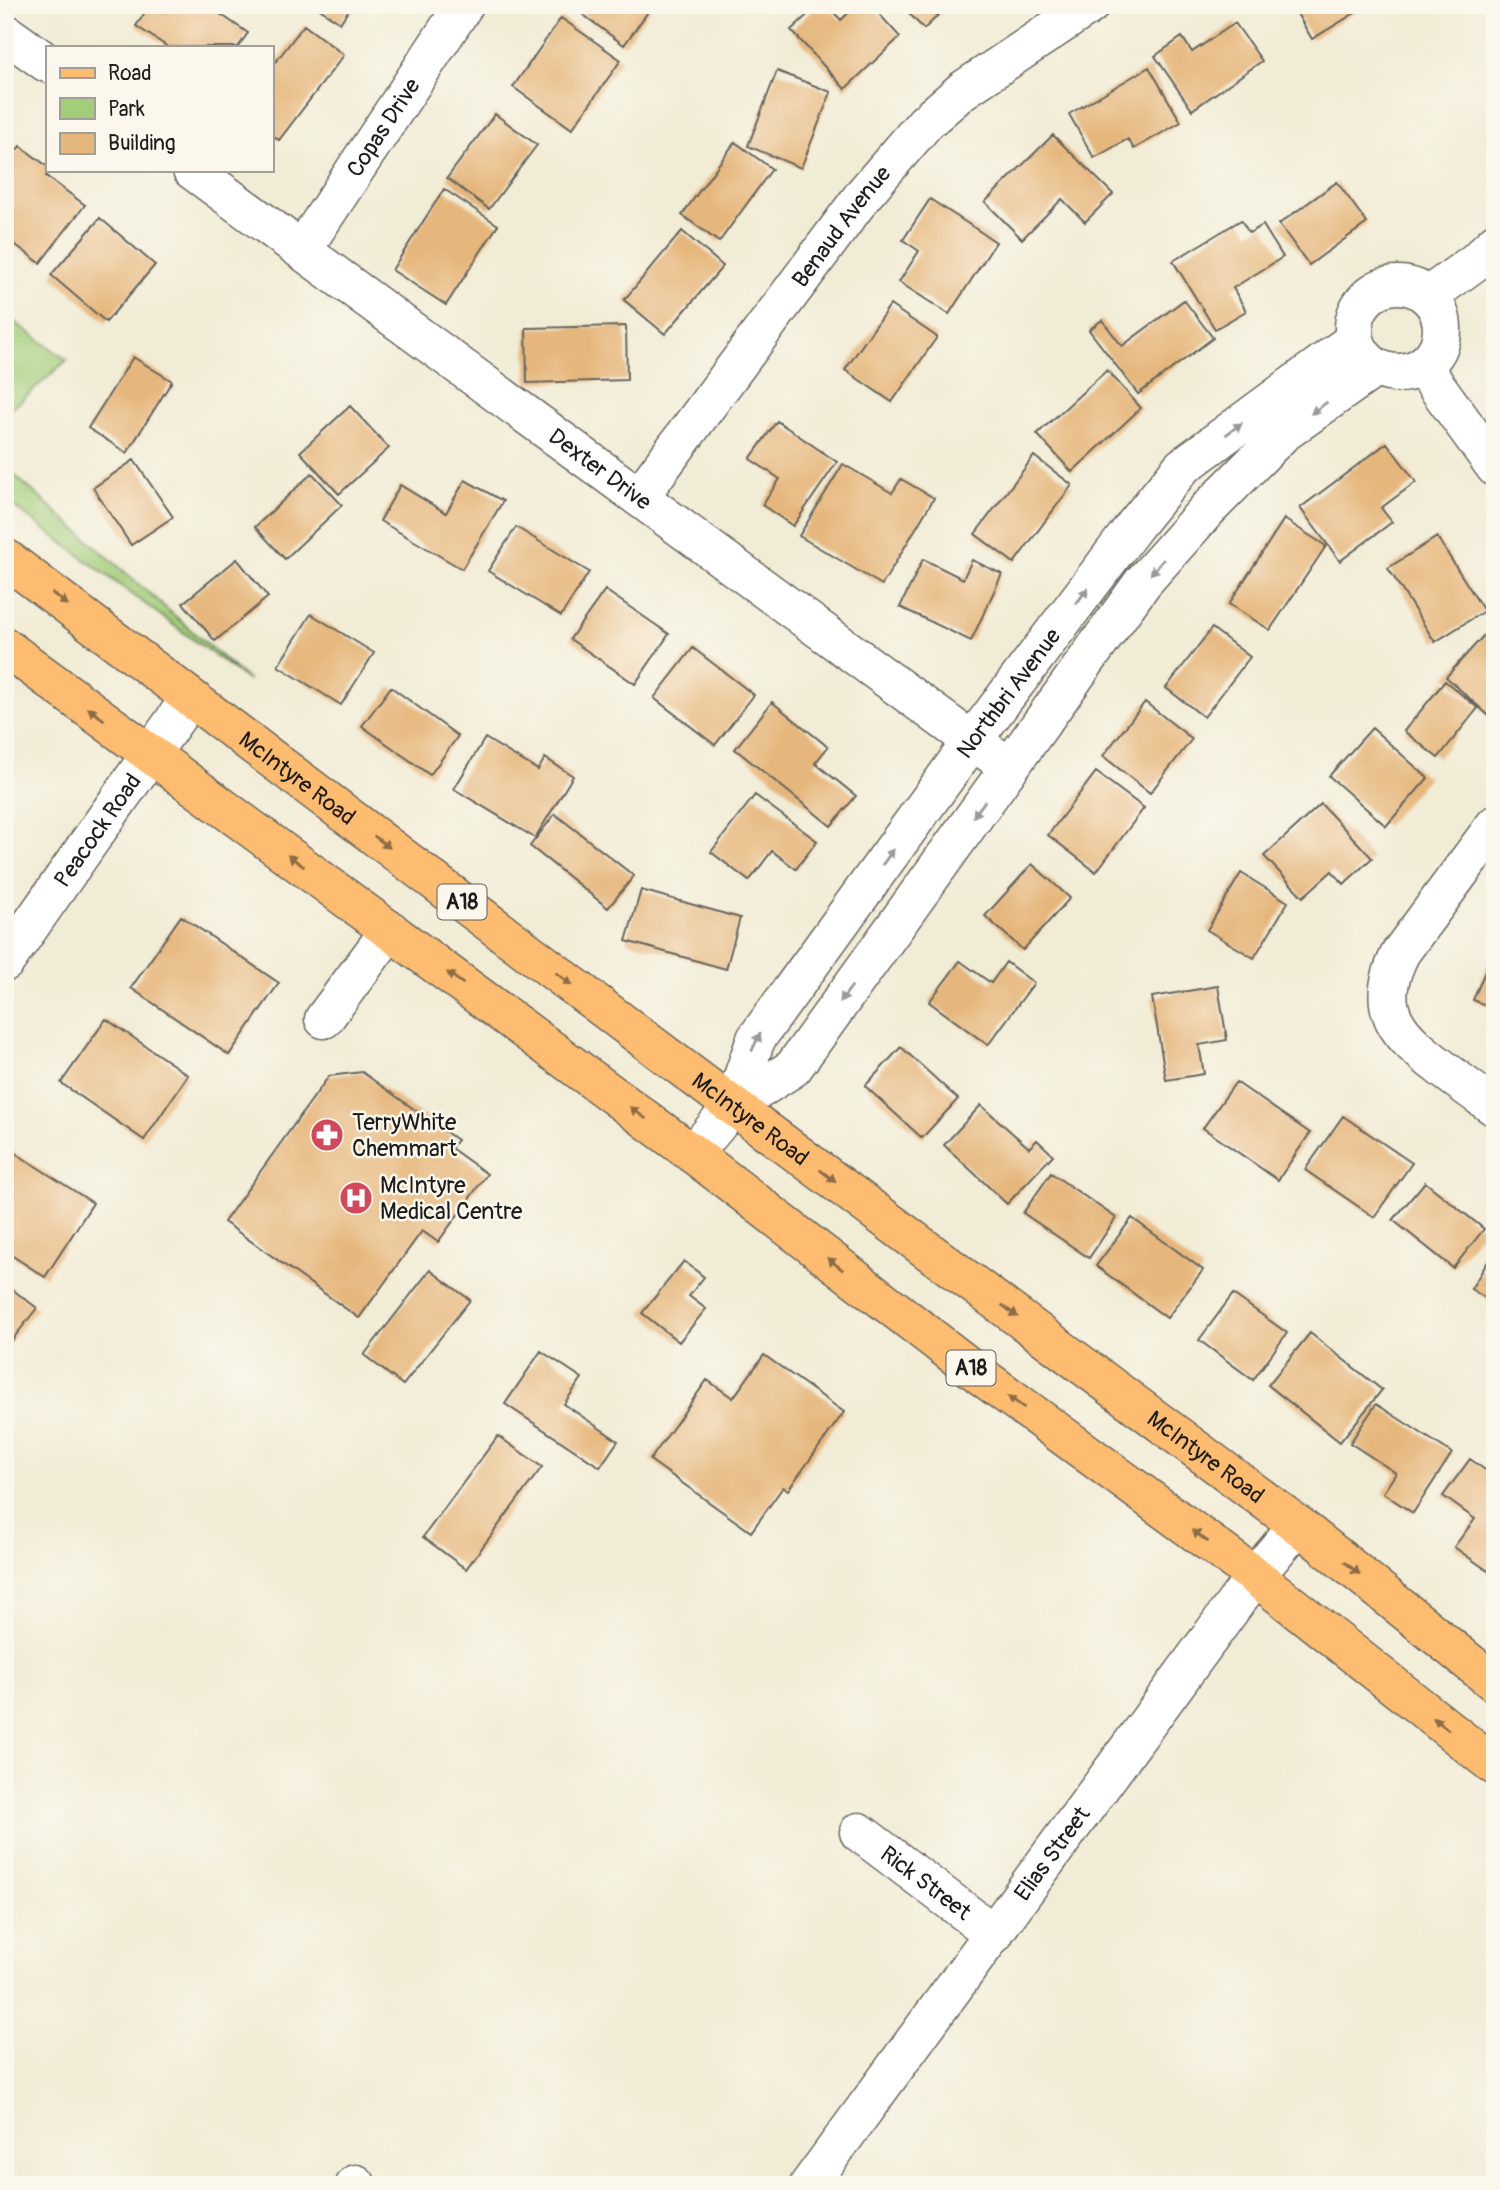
<svg xmlns="http://www.w3.org/2000/svg" width="1500" height="2190" font-family="Pangolin,sans-serif">
<rect width="100%" height="100%" fill="#fbf7ec"/>
<filter id="ink" filterUnits="userSpaceOnUse"><feTurbulence type="fractalNoise" baseFrequency=".0143" numOctaves="2"/><feDisplacementMap in="SourceGraphic" scale="14" xChannelSelector="R" yChannelSelector="G"/><feConvolveMatrix kernelMatrix="1 2 1 2 8 2 1 2 1" color-interpolation-filters="sRGB"/></filter>
<filter id="wash" filterUnits="userSpaceOnUse"><feTurbulence type="fractalNoise" baseFrequency=".00686" numOctaves="4" result="noise"/><feDisplacementMap in="SourceGraphic" scale="28" xChannelSelector="R" yChannelSelector="G"/><feGaussianBlur stdDeviation="1.57" result="paint"/><feColorMatrix in="noise" values="0 0 0 0 0 0 0 0 0 0 0 0 0 0 0 0 0 1.4 0 .05"/><feComposite in="paint" operator="in"/></filter>
<g filter="url(#wash)">
<rect width="100%" height="100%" fill="#f1ecd5"/>
<path fill="#a2cd7a" stroke="#5f744b" stroke-width="2" d="M5,315l62,45 -62,55z
M5,467l244,214 -244,-181z"/>
<g id="blocks">
<path fill="#e6b77d" d="M150,5h57l41,28 -10,14h-70l-32,-21z
M314,5h38l-12,18z
M570,5h83l-29,40z
M818,5h9l14,15 16,-15h14l29,32 -55,52 -54,-59z
M901,5h48l-25,24z
M1292,5h76l-56,34z
M561,18l60,42 -49,69 -59,-42z
M1235,23l27,38 -70,49 -37,-54 27,-19 10,15z
M304,25l40,30 -65,85 -8,-6v-66z
M1149,67l32,55 -47,27 -6,-10 -34,19 -25,-44z
M777,71l54,21 -30,76 -53,-22z
M495,114l42,31 -48,64 -42,-31z
M1053,135l60,59 -28,28 -23,-23 -40,40 -37,-37z
M735,142l37,27 -53,73 -37,-27z
M20,146l27,20v4h4l-5,6 39,29 -45,58 -35,-26v-72z
M1337,182l30,41 -58,42 -30,-41z
M444,189l54,36 -52,80 -54,-35z
M930,199l66,43 -47,72 -50,-32 20,-31 -16,-11z
M100,218l55,47 -49,57 -55,-47z
M1241,220l8,13 14,-8 20,32 -50,31 13,23 -31,18 -42,-68z
M682,231l41,35 -58,68 -41,-34z
M1184,300l29,38 -75,56 -49,-64 13,-10 20,26z
M890,305l47,32 -45,65 -47,-32z
M626,326l1,54 -100,3 -1,-55z
M133,357l39,24 -45,72 -39,-25z
M1107,370l34,38 -69,64 -35,-38z
M350,406l39,42 -50,46 -39,-42z
M777,421l60,41 -44,64 -31,-21 18,-26 -30,-20z
M1387,443l29,39 -35,26 11,14 -52,39 -40,-53z
M1034,456l38,29 -58,78 -39,-29z
M134,460l39,57 -42,28 -38,-57z
M843,464l49,29 9,-14 33,19 -52,87 -83,-49z
M312,473l30,32 -57,54 -30,-32z
M465,480l38,21 -41,68 -82,-48 20,-36 46,28z
M1284,519l42,27 -56,84 -41,-26z
M516,527l73,45 -28,44 -73,-45z
M1437,537l47,74 -49,31 -47,-74z
M237,559l31,38 -53,44 -32,-38z
M923,559l40,20 9,-19 30,14 -31,67 -71,-34z
M605,590l64,44 -34,50 -65,-45z
M311,614l63,39 -33,52 -63,-39z
M1212,628l38,29 -46,60 -38,-29z
M1485,634l10,9v67l-6,6 -43,-39z
M693,648l61,47 -39,50 -61,-47z
M1445,681l33,27 -40,50 -34,-27z
M391,687l67,49 -28,39 -68,-49z
M772,702l56,45 -13,16 41,33 -25,30 -96,-77z
M1145,702l47,37 -42,54 -47,-37z
M1372,728l56,50 -42,48 -57,-50z
M485,738l53,32 7,-12 28,18 -38,62 -81,-49z
M1096,772l48,36 -48,64 -48,-37z
M755,795l62,46 -21,28 -24,-18 -23,30 -38,-29z
M1321,804l51,54 -28,26 -12,-13 -29,26 -39,-41z
M555,814l79,62 -26,32 -78,-62z
M1032,864l38,34 -47,52 -38,-34z
M1241,873l47,29 -34,56 -47,-28z
M641,890l99,28 -14,51 -100,-28z
M181,916l98,67 -50,72 -98,-67z
M1495,948v61l-22,-9z
M960,961l31,22 15,-21 28,21 -46,62 -59,-43z
M1218,986l9,54 -28,5 5,29 -38,6 -14,-83z
M106,1019l82,56 -44,65 -83,-57z
M901,1047l57,52 -36,39 -57,-52z
M362,1072l95,68 -6,8 36,26 -49,68 -16,-11 -63,87 -135,-96 105,-146z
M1236,1082l74,51 -32,47 -75,-52z
M981,1105l48,43 8,-8 16,15 -46,49 -63,-59z
M1343,1116l69,47 -38,54 -69,-47z
M9,1149l84,54 -48,74 -40,-26v-95z
M1051,1173l65,45 -27,40 -66,-45z
M1425,1182l59,47 -31,39 -60,-48z
M1132,1218l71,52 -36,48 -71,-52z
M1495,1250v54l-24,-15z
M684,1261l20,16 -15,19 17,13 -27,33 -37,-29z
M430,1270l40,30 -67,85 -39,-30z
M5,1284l32,24 -32,41z
M1233,1294l54,39 -34,47 -54,-40z
M1310,1333l72,57 -42,52 -72,-57z
M541,1351l41,27 -18,26 54,37 -18,26 -95,-63z
M764,1355l80,57 -56,78 -5,-3 -32,45 -101,-72 57,-80 26,18z
M1376,1404l76,49 -39,60 -30,-20 13,-20 -46,-30z
M498,1436l44,31 -76,102 -43,-32z
M1470,1459l25,18v91l-4,5 -37,-26 21,-28 -32,-23z"/>
</g>
</g>
<g filter="url(#ink)">
<use href="#blocks" fill-opacity="0" stroke="#67655d" stroke-width="2"/>
<g fill="none" stroke-linecap="round" stroke-linejoin="round">
<defs>
<g id="minor">
<path d="M5,33l42,30"/>
<path id="s1" d="M192,170l780,571 37,25"/>
<path id="s2" d="M302,250l162,-245"/>
<circle cx="1398" cy="329" r="44"/>
<path d="M1428,296l47,-34 20,-19"/>
<path d="M1422,366l73,101"/>
<path id="s3" d="M639,497l225,-303 62,-72 37,-32 127,-85"/>
<path d="M1495,825l-94,127c-30,58 -3,83 42,117 17,13 34,25 52,38"/>
<path id="s4" d="M5,962l185,-264"/>
<path d="M324,1019l66,-89"/>
<path id="s5" d="M733,1106l23,-67 216,-298 163,-216 47,-58 172,-127"/>
<path d="M693,1154l40,-48 60,-38 350,-486 64,-72 75,-76 93,-66"/>
<path id="s6" d="M859,1832l135,102"/>
<path d="M355,2185l1,-1"/>
<path id="s7" d="M809,2185l446,-609 43,-51"/>
</g>
<g id="major">
<path id="s8" d="M5,558l728,548 565,419 197,158"/>
<path d="M5,647l688,507 291,224 271,198 240,190"/>
</g>
</defs>
<use href="#minor" stroke="#67655d" stroke-width="41"/>
<use href="#major" stroke="#67655d" stroke-width="41"/>
<use href="#minor" stroke="#fff" stroke-width="38"/>
<use href="#major" stroke="#fdbc70" stroke-width="38"/>
</g>
<defs><path id="oneway-solid" d="M-6-.8H1V-3.2L6.5 0L1 3.2V.8H-6Z" transform="scale(1.75)"/></defs>
<g fill="#999">
<use href="#oneway-solid" transform="translate(1319 408) rotate(144)"/>
<use href="#oneway-solid" transform="translate(1234 429) rotate(-36)"/>
<use href="#oneway-solid" transform="translate(1157 567) rotate(131)"/>
<use href="#oneway-solid" transform="translate(1082 596) rotate(-53)"/>
<use href="#oneway-solid" transform="translate(979 809) rotate(126)"/>
<use href="#oneway-solid" transform="translate(888 857) rotate(-54)"/>
<use href="#oneway-solid" transform="translate(846 994) rotate(126)"/>
<use href="#oneway-solid" transform="translate(756 1042) rotate(-65)"/>
</g>
<g fill="#8c6c46">
<use href="#oneway-solid" transform="translate(60 599) rotate(37)"/>
<use href="#oneway-solid" transform="translate(96 714) rotate(-144)"/>
<use href="#oneway-solid" transform="translate(382 842) rotate(37)"/>
<use href="#oneway-solid" transform="translate(296 861) rotate(-144)"/>
<use href="#oneway-solid" transform="translate(455 978) rotate(-144)"/>
<use href="#oneway-solid" transform="translate(564 979) rotate(37)"/>
<use href="#oneway-solid" transform="translate(638 1113) rotate(-144)"/>
<use href="#oneway-solid" transform="translate(828 1176) rotate(37)"/>
<use href="#oneway-solid" transform="translate(835 1264) rotate(-142)"/>
<use href="#oneway-solid" transform="translate(1010 1311) rotate(37)"/>
<use href="#oneway-solid" transform="translate(1016 1402) rotate(-144)"/>
<use href="#oneway-solid" transform="translate(1200 1536) rotate(-144)"/>
<use href="#oneway-solid" transform="translate(1352 1568) rotate(39)"/>
<use href="#oneway-solid" transform="translate(1441 1724) rotate(-142)"/>
</g>
</g>
<defs>
<symbol id="pharmacy-disc" viewBox="-11 -11 22 22"><circle r="9.5" fill="#d1495b" stroke="#fbf7ec"/><path d="M-2-6h4v4h4v4h-4v4h-4v-4h-4v-4h4Z" fill="#fff"/></symbol>
<symbol id="hospital-disc" viewBox="-11 -11 22 22"><circle r="9.5" fill="#d1495b" stroke="#fbf7ec"/><path d="M-5-5h3v3.5h4V-5h3V5h-3V1.5h-4V5h-3Z" fill="#fff"/></symbol>
</defs>
<g fill-rule="evenodd">
<use href="#pharmacy-disc" x="308" y="1116" width="38" height="38"/>
<use href="#hospital-disc" x="337" y="1179" width="38" height="38"/>
</g>
<g text-anchor="middle" stroke-width="5" stroke-linejoin="round" paint-order="stroke">
<g fill="#fbf7ec" stroke="#5f5e5a" stroke-width="2">
<rect x="437.5" y="884.5" width="49" height="35" rx="5"/>
<rect x="946.5" y="1350.5" width="49" height="35" rx="5"/>
</g>
<g font-size="21" font-weight="bold" fill="#1c1c1c">
<text x="462" y="909">A18</text>
<text x="971" y="1375">A18</text>
</g>
<g font-size="23" fill="#1c1c1c" stroke="#fbf7ec">
<text dy="8" stroke="none"><textPath href="#s2" startOffset="147">Copas Drive</textPath></text>
<text dy="8" stroke="none"><textPath href="#s3" startOffset="338">Benaud Avenue</textPath></text>
<text dy="8" stroke="none"><textPath href="#s1" startOffset="506">Dexter Drive</textPath></text>
<text dy="8" stroke="none"><textPath href="#s5" startOffset="499">Northbri Avenue</textPath></text>
<text dy="8" stroke="none"><textPath href="#s8" startOffset="366">McIntyre Road</textPath></text>
<text dy="8" stroke="none"><textPath href="#s4" startOffset="161">Peacock Road</textPath></text>
<text dy="8" stroke="none"><textPath href="#s8" startOffset="933">McIntyre Road</textPath></text>
<text dy="8" stroke="none"><textPath href="#s8" startOffset="1500">McIntyre Road</textPath></text>
<text dy="8" stroke="none"><textPath href="#s7" startOffset="411">Elias Street</textPath></text>
<text dy="8" stroke="none"><textPath href="#s6" startOffset="84">Rick Street</textPath></text>
</g>
<g font-size="23" fill="#1c1c1c" stroke="#fbf7ec" text-anchor="start">
<text x="352" y="1130">TerryWhite<tspan x="352" dy="26">Chemmart</tspan></text>
<text x="380" y="1193">McIntyre<tspan x="380" dy="26">Medical Centre</tspan></text>
</g>
</g>
<rect width="1500" height="2190" fill="none" stroke="#fbf7ec" stroke-width="28"/>
<rect x="46" y="46" width="228" height="126" fill="#fbf7ec" stroke="#a29f99" stroke-width="2"/>
<rect x="60" y="68" width="35" height="10" fill="#fdbc70" stroke="#a29f99" stroke-width="2"/>
<text x="108" y="80" font-size="21" fill="#1c1c1c">Road</text>
<rect x="60" y="98" width="35" height="21" fill="#a2cd7a" stroke="#a29f99" stroke-width="2"/>
<text x="108" y="116" font-size="21" fill="#1c1c1c">Park</text>
<rect x="60" y="133" width="35" height="21" fill="#e6b77d" stroke="#a29f99" stroke-width="2"/>
<text x="108" y="150" font-size="21" fill="#1c1c1c">Building</text>
</svg>
